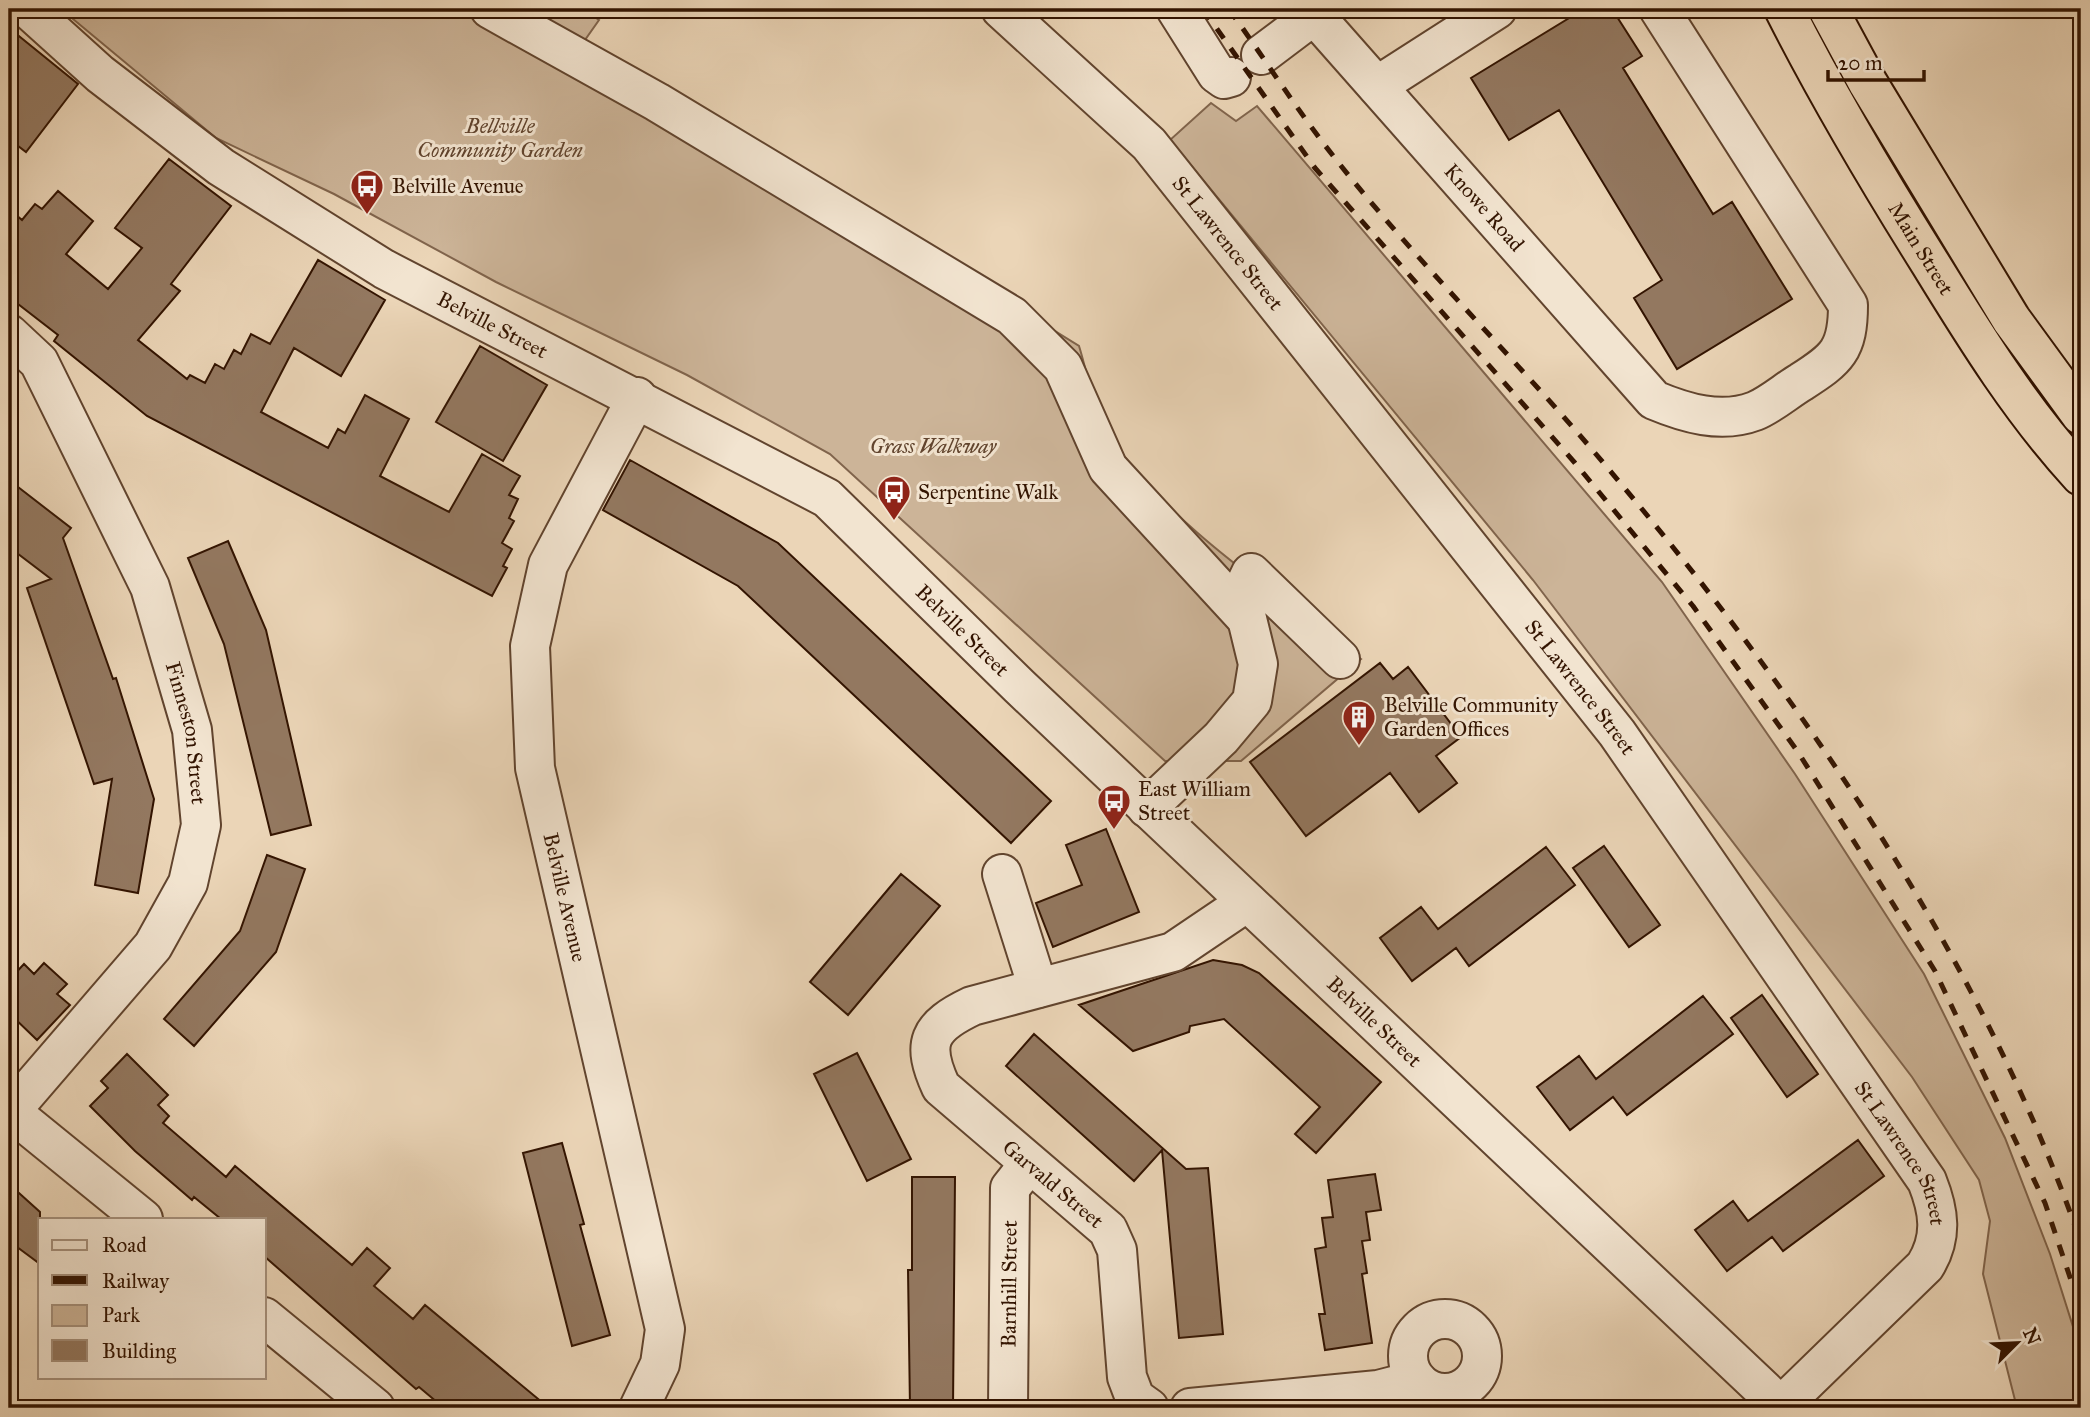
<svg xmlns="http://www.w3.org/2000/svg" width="2090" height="1417" font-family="'IM FELL Great Primer',serif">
<rect width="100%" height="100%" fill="#ebd5b7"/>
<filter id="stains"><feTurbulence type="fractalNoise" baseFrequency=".00286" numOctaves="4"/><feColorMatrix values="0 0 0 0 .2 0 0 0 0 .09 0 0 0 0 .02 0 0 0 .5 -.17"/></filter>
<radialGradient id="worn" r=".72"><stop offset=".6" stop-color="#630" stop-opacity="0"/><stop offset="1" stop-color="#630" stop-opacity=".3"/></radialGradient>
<path fill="#ccb498" stroke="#80644c" stroke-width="2" d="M61,9h522l16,11 -14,20 494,306c8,25 13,58 26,81 50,89 175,170 256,232l-120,102h-76l-335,-307 -143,-79 -191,-93 -162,-88 -118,-56z
M1211,103l25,18 21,-15 405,476 133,192 129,200 81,164 45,116 31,98v56h-64l-34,-134 7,-53 -11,-41 -67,-103 -379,-497 -363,-440z"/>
<path fill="#937860" stroke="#331401" stroke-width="2" d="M1584,9h28l30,47 -19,12 90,146 19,-12 60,97 -115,70 -43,-71 28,-18 -103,-170 -50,30 -38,-62z
M9,28l69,56 -52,68 -17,-13z
M169,159l62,47 -60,78 9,7 -42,49 49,39 3,-4 15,8 10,-19 9,5 10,-19 7,4 10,-20 19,10 48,-84 67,40 -44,76 -47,-28 -33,64 67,36 10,-19 7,4 20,-38 44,24 -29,57 69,36 33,-58 38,22 -11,19 9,4 -9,19 5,3 -12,22 10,6 -9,17 4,2 -15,28 -345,-180 -93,-75 4,-6 -49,-38v-88l13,11 13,-16 7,5 16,-18 35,30 -27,33 42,35 34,-41 -27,-20z
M480,346l67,39 -44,76 -67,-39z
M630,460l148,83 273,258 -40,42 -273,-257 -135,-76z
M9,480l62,48 -8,10 50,141 3,-1 38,121 -16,94 -43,-8 17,-106 -18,5 -67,-196 24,-9 -42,-32z
M228,541l38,89 45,195 -40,10 -47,-191 -36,-86z
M1380,663l13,16 15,-12 53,70 -25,19 21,27 -38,29 -29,-39 -84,63 -56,-74z
M1106,829l33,83 -86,35 -17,-44 46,-18 -16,-40z
M1604,846l56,79 -31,22 -56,-79z
M1546,847l29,38 -106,81 -13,-18 -44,33 -32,-43 41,-31 17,22z
M267,855l38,14 -29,83 -82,94 -30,-27 76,-88z
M901,874l39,32 -92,109 -38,-33z
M1213,960l29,5 17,8 122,109 -65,71 -21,-19 25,-27 -96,-88 -34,7 -1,6 -56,19 -54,-46z
M44,963l23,21 -10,10 13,11 -33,35 -28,-27v-33l15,-16 10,10z
M1762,995l56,79 -31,23 -56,-79z
M1703,996l30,38 -106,81 -14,-18 -43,33 -33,-43 42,-31 17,23z
M1034,1034l152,135 22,-1 15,166 -44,4 -17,-188 -28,31 -128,-115z
M857,1053l54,106 -44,22 -53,-107z
M127,1054l41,41 -10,10 11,11 -6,7 63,54 9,-11 117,99 15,-17 23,20 -16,18 39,33 12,-14 124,103h-105l-25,-21 -3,2 -152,-133v-37h-43l-27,-22 -2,3 -57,-49 -45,-45 18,-18 -7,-7z
M1858,1140l26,36 -101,75 -11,-14 -45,34 -32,-41 38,-29 15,20z
M562,1143l22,81 -4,1 30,110 -38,11 -49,-193z
M1375,1174l6,36 -15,2 4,28 -8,1 5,32 -5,1 10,69 -47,7 -6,-36h6l-10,-65 11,-2 -4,-29 11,-1 -5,-37z
M912,1177h43l-2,231h-43l-2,-138h4z
M9,1184l31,28v52l-31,-23z"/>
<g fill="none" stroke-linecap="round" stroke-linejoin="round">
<defs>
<g id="minor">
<path id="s1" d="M28,9l72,65 121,93 163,102 443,229 192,188 764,722"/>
<path d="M490,9l167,93 355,214 51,51 45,101 137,149"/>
<path id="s2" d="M1001,9l148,135 468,589 310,448c12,30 16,56 -2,85l-144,140"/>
<path d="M1176,9l41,65 7,5 7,-2"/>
<path id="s3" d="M1314,15l340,385c31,13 67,24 101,11 15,-6 31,-20 46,-29 36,-23 47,-32 47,-77l-189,-296"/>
<path d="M1261,55l61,-46"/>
<path d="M1377,86l120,-77"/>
<path id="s4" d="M9,334l30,28 111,225 42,143 9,95 -13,58 -35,63 -143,166"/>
<path id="s5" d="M637,397l-89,168 -18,81 5,122 130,561 -5,35 -21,44"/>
<path d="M1147,808l74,-70 31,-37 6,-37 -17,-70 10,-21 89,86"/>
<path d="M1002,874l36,114"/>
<path d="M9,1110l134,109"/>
<path d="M264,1317l111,91"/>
<circle cx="1445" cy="1356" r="37"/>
<path id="s6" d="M1008,1408l2,-220 19,-24"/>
<path d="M1149,1408l-14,-10 -8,-21 -10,-127 -9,-20 -167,-143c-20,-44 -13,-60 31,-81l201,-54 74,-50"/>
<path d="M1190,1408l188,-18 39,-10"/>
</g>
<g id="highway">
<path id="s7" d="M1784,9c44,87 94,171 146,254 46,75 92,149 151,213"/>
<path d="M1828,9l40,74 143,236 70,96"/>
</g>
</defs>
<use href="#minor" stroke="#61442e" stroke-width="42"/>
<use href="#highway" stroke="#331401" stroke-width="42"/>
<use href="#minor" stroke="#f2e4d0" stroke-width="38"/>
<use href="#highway" stroke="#ebd5b7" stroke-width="38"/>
<path stroke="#331401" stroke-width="5" stroke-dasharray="12 12" stroke-linecap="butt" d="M1203,9l112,159 260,295 118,143 105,146 137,219 110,232 36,107
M1229,9c35,49 68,101 105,148 81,103 176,196 261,296 196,230 387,502 486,790"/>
</g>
<defs>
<symbol id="bus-pin" viewBox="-11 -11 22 30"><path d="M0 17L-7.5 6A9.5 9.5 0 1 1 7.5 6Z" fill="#8f2418" stroke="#f2e4d0"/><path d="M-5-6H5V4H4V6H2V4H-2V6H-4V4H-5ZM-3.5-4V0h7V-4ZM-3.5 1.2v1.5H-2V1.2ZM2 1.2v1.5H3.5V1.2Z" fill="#fff"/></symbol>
<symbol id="building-pin" viewBox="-11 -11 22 30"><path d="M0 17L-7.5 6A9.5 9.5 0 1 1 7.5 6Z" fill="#8f2418" stroke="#f2e4d0"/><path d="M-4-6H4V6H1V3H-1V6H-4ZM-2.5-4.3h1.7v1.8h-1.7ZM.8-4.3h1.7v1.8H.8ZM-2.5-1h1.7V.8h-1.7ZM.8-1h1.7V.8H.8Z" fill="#fff"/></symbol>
</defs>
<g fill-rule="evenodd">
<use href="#bus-pin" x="348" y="167" width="38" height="52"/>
<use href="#bus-pin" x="875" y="473" width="38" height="52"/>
<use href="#building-pin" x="1340" y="698" width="38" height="52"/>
<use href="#bus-pin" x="1095" y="782" width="38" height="52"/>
</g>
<g text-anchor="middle" stroke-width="6" stroke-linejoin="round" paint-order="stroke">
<g font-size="21" font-style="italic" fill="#61442e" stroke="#f2e4d0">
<text x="500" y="133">Bellville<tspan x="500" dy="24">Community Garden</tspan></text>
<text x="933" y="453">Grass Walkway</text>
</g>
<g font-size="21" fill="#331401" stroke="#f2e4d0" text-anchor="start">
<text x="392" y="193">Belville Avenue</text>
<text x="918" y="499">Serpentine Walk</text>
<text x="1384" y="712">Belville Community<tspan x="1384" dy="24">Garden Offices</tspan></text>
<text x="1138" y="796">East William<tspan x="1138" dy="24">Street</tspan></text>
</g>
<g font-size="21" fill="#331401" stroke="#f2e4d0">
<text dy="7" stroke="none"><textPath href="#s3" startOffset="257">Knowe Road</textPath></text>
<text dy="7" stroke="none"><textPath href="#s2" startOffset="327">St Lawrence Street</textPath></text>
<text dy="7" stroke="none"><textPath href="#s7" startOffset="276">Main Street</textPath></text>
<text dy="7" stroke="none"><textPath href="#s1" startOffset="564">Belville Street</textPath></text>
<text dy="7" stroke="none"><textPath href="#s1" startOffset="1130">Belville Street</textPath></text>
<text dy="7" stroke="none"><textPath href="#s2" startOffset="894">St Lawrence Street</textPath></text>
<text dy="7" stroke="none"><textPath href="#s4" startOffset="443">Finneston Street</textPath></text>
<text dy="7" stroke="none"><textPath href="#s5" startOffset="528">Belville Avenue</textPath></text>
<text dy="7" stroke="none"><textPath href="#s1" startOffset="1698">Belville Street</textPath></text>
<text dy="7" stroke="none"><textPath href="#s2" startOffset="1461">St Lawrence Street</textPath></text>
<text transform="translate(1053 1184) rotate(40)" y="7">Garvald Street</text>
<text dy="7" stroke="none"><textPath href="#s6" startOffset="124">Barnhill Street</textPath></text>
</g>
</g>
<rect width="2090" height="1417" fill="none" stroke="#ebd5b7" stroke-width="35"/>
<rect x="10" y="10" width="2069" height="1396" fill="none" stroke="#331401" stroke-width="3.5"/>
<rect x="18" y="18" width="2055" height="1382" fill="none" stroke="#331401" stroke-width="2"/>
<rect x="38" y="1218" width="228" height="161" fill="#f2e4d0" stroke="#a6917d" stroke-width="2"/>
<rect x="52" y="1240" width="35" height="10" fill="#f2e4d0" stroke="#a6917d" stroke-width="2"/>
<text x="102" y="1252" font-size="21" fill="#331401">Road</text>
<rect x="52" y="1275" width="35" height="10" fill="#331401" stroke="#a6917d" stroke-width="2"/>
<text x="102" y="1288" font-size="21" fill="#331401">Railway</text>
<rect x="52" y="1305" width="35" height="21" fill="#ccb498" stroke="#a6917d" stroke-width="2"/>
<text x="102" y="1322" font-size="21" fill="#331401">Park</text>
<rect x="52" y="1340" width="35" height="21" fill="#937860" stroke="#a6917d" stroke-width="2"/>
<text x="102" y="1358" font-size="21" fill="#331401">Building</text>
<g transform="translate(2017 1343) rotate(66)" stroke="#f2e4d0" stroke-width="5" paint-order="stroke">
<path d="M0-5L12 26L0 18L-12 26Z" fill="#331401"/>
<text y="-10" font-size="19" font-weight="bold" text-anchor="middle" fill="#331401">N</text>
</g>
<path d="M1828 70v10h96v-10" fill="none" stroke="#331401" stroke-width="3.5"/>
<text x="1838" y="70" font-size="21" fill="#331401" stroke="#f2e4d0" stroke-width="5" paint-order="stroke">20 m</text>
<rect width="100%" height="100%" filter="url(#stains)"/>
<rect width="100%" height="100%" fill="url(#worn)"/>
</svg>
